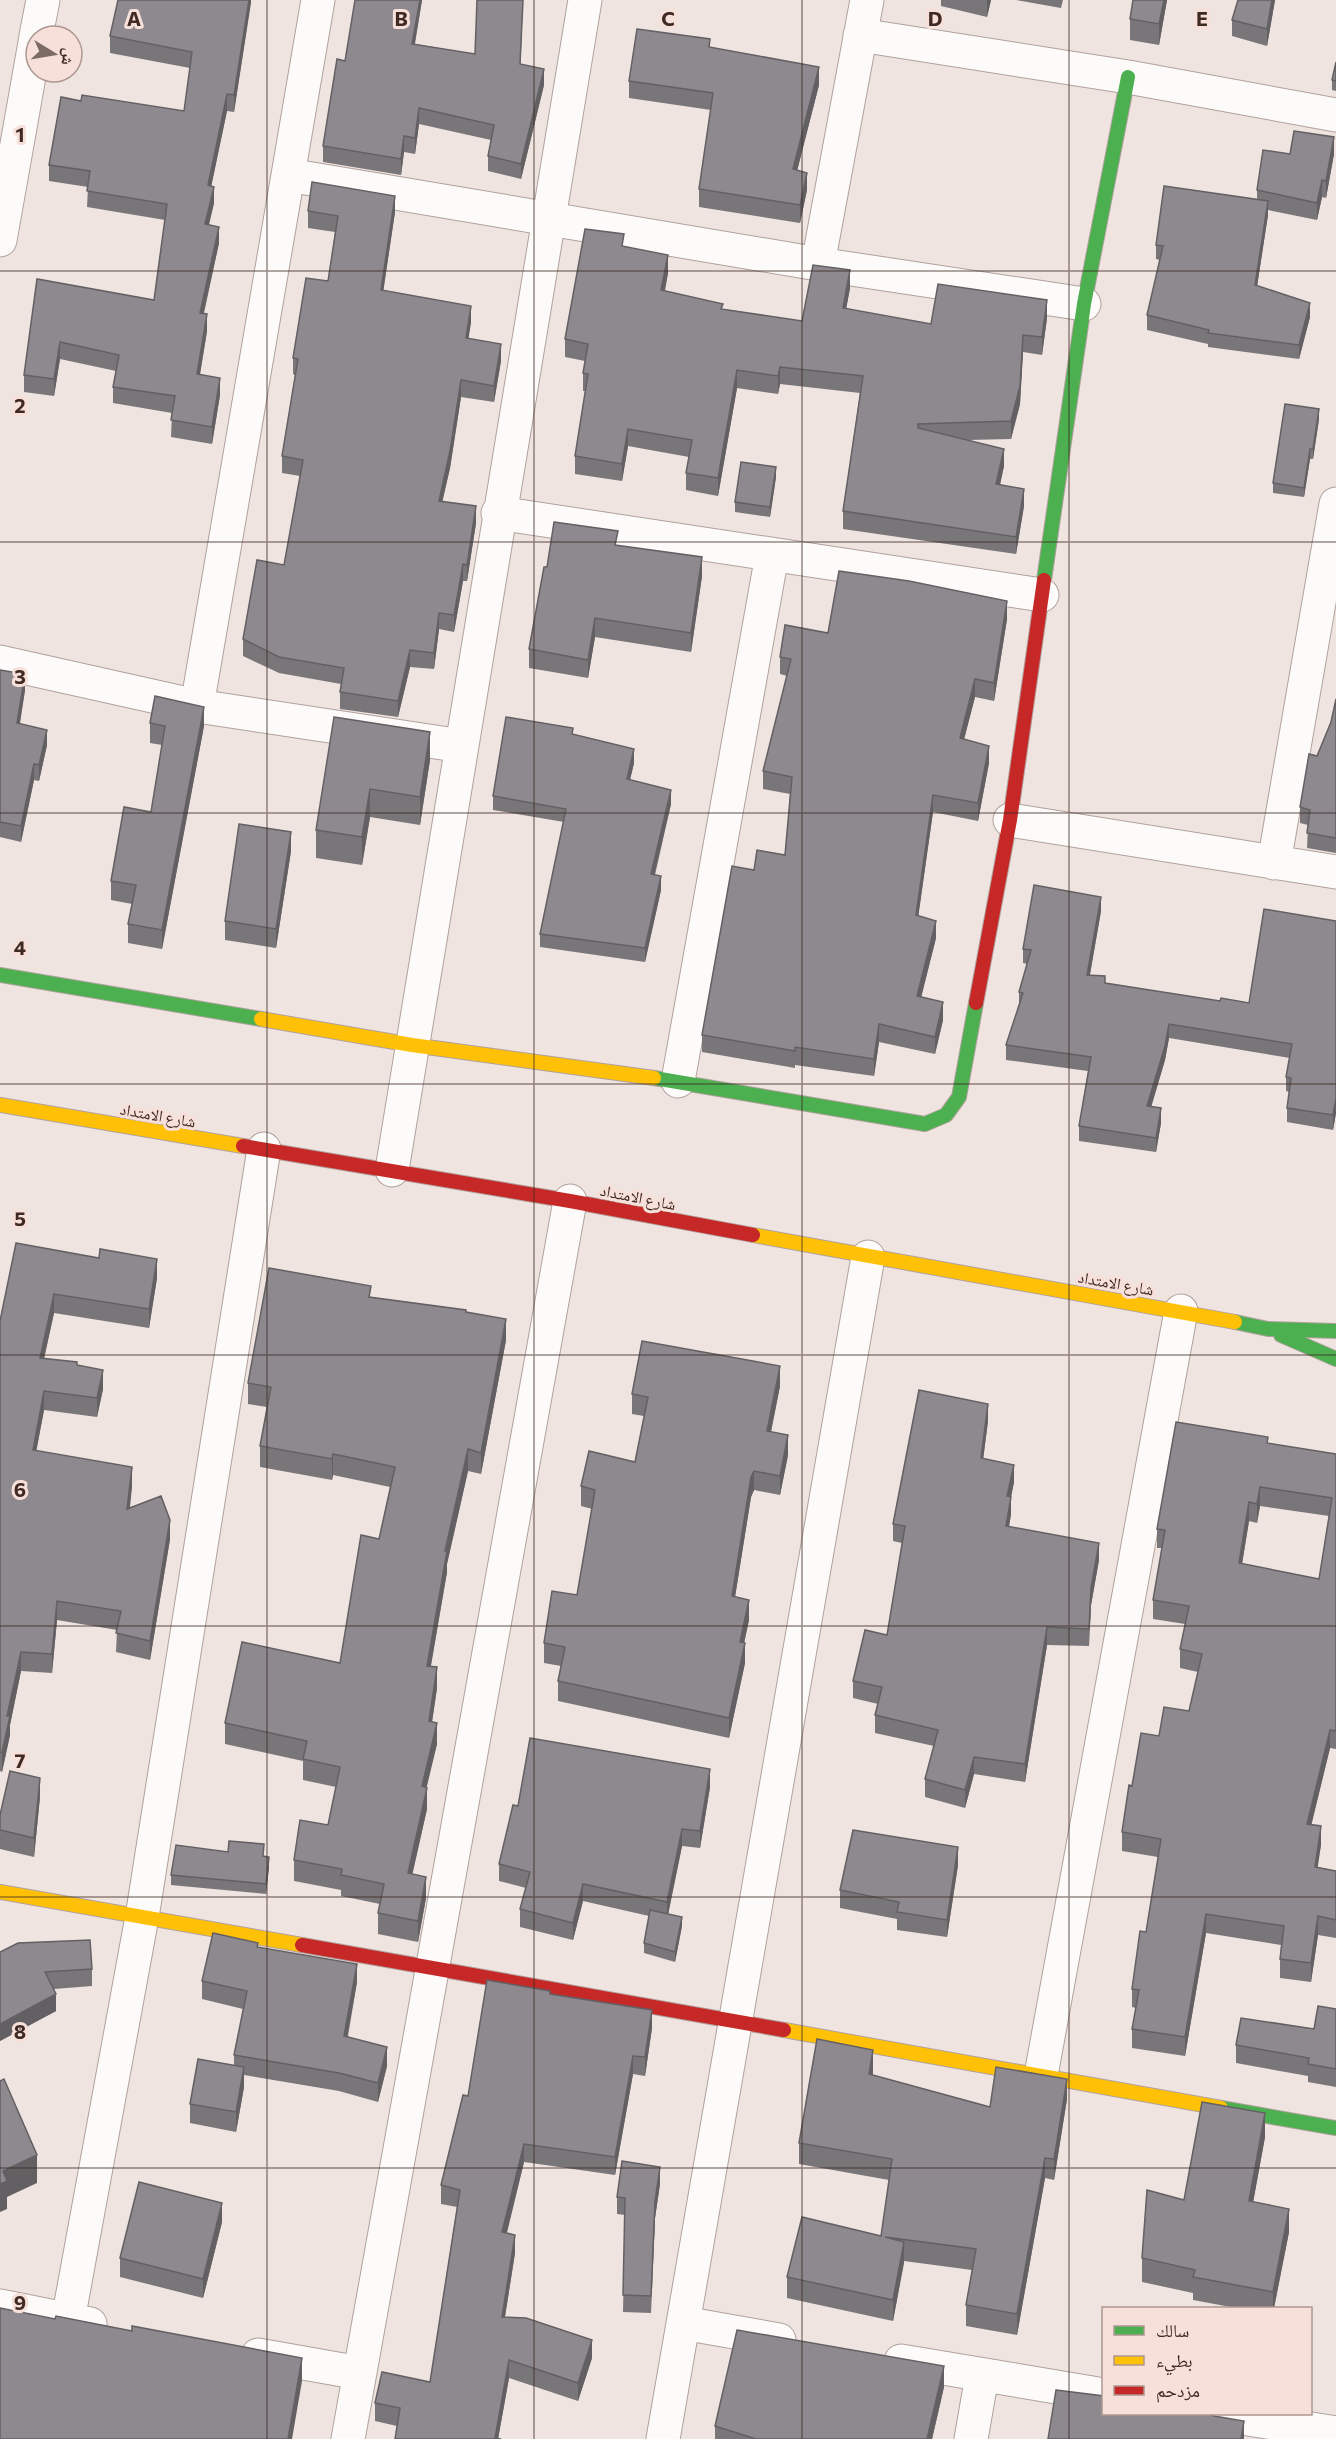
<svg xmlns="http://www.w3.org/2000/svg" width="1336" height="2439" font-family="Commissioner,'Noto Naskh Arabic',sans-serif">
<rect width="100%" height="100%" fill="#f0e4e0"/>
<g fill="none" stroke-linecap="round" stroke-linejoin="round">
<defs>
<path id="street" d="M860,35l268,42 208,38
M36,36l7,-36
M288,175l530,89 266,40
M0,240l36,-203
M818,264l49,-264
M498,513l544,82
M0,662l197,44 265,40
M197,706l121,-706
M1010,820l326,52
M1274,863l62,-359
M678,1081l94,-526
M392,1170l193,-1170
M1041,2075l140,-764
M0,2306l90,18
M68,2320l74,-403 122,-768
M683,2323l96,17
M258,2355l102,18
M901,2361l203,34
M1217,2414l119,19
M348,2439l222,-1238
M663,2439l205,-1182
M971,2439l11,-63"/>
<path id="fast" d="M1044,580l40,-276 44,-227
M0,975l261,44
M654,1078l271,46 21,-9 13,-18 17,-94
M1235,1322l33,7 68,2
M1281,1335l55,24
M1221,2108l115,20"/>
<path id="slow" d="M261,1019l151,26 242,33
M0,1105l243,41
M753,1235l482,87
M0,1892l302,53
M784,2030l437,78"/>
<path id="jam" d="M976,1003l34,-183 34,-240
M243,1146l327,55 183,34
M302,1945l482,85"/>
</defs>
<use href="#street" stroke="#b0a19c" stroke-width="35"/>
<use href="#fast" stroke="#b0a19c" stroke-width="16"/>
<use href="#slow" stroke="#b0a19c" stroke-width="16"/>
<use href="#jam" stroke="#b0a19c" stroke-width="16"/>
<use href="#street" stroke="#fdfbfa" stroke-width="33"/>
<use href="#fast" stroke="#4caf50" stroke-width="14"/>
<use href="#slow" stroke="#ffc107" stroke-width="14"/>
<use href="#jam" stroke="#c62828" stroke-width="14"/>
</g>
<path fill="#79767a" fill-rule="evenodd" d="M251,0l-17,112 -7,-1 -16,75 3,17 -5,22 10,18 -15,70 3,18 -7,44 20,20 -8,49 -41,-7 1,-24 -59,-10v-16l3,-16 -56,-12 -6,37 -30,-4v-17l13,-96 117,21 11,-80 -78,-13 1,-20 -39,-6v-16l32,-64 103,10 6,-43 -80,-15v-17z
M355,0h67l-7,44 60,10 48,-54 -3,64 24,21 -23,94 -33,-8v-15l3,-16 -72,-16 -4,30 -11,-2 -3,23 -78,-13v-16l22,-85z
M941,0h50l-4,17 -46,-11z
M1016,0h47l-2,8z
M1133,0h34l-8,45 -29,-5v-21z
M1238,0h37l-8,46 -35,-10v-16z
M710,48l109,37 -22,85 10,20 -7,33 -101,-16v-18l12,-79 -82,-12v-17z
M1336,62v29l-4,-1v-10z
M1290,154h44l-8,44 -4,-1 -5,23 -49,-10v5l-11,71 53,31 -11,42 -91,-12v-3l-61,-14v-15l13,-55 -4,-1v-14l101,-46v-9z
M308,211l87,1 -12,79 88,31 -3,17 33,22 -7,41 -33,-5 -11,71 -8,33 34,22 -9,58h-4l-9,51 -15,-3 -5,40 -24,-2 -12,50 -58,-8v-17l1,-8 -62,-11 -36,-17v-17l41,-74 16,-89 -18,-3v-17l13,-81 -2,-1v-16l35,-77 7,-49 -27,-4z
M624,246l44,27 -3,18 58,18 79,12 48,-33 -4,21 85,15 116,-6 -5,37 -19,-3 -3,52 -9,35 -43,1 36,26 -4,19 24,21 -8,48 -173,-25v-18l17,-118 -80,-9 -2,10 -41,-6 -19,108 -32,-6v-17l3,-16 -61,-11 -6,35 -47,-7v-18l11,-65h-3v-18l2,-12 -20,-4v-18z
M1319,419l-6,40h-3l-6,38 -31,-4v-10z
M776,477l-6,40 -35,-5v-10z
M618,545l84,31 -11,76 -96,-15 -7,41 -59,-10v-19l18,-82z
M1007,619l-13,82 -19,-4 -11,42 25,24 -11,58 -45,-9 -15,104 18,22 -15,59 22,23 -8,34 -56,-12 -5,34 -79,-11v3l-93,-16v-17l83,-180 5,-61 -27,-5v-18l24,-95 -7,-2v-17l48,-24z
M0,670l25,20 -5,34 27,21 -8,36 -5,-1 -13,62 -21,-5z
M1336,699v154l-29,-5 1,-23 -8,-2v-16l17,-51 14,-34z
M150,723l54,3 -42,223 -34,-6v-19l4,-20 -21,-4v-19l40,-69 11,-67 -12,-2z
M430,732v28l-10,65 -50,-8 -8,48 -46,-7v-28z
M573,734l61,29 -4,17 41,24 -16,71 6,15 -16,72 -105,-15v-13l24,-112 -71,-12v-14z
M291,851l-15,97 -51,-8v-19z
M1101,911l-11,64 15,8 115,18 29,2 87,-82v192l-3,17 -46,-8v-14l2,-16 -3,-1v-14l4,-19 -121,-20 -4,22 -14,47 10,16 -5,29 -77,-11v-15l9,-55 -82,-11v-15l13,-40v-13l8,-28 -4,-1v-14z
M16,1243l141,35 -8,50 -95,-15 -10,45 33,7 26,24 -6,28 -53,-7 -8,41 96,35 -2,22 40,31 -20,121 -34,-8 1,-22 -60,-10 -5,53 -31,-2 -11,54v10l-8,37 -2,-1v-450z
M371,1297l95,15 40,28 -25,134 -13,-3 -21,93v8l-16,94 6,22 -5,34 5,22 -11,43 1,22 -15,65 14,24 -8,44 -40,-8v-21l2,-9 -39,-8v-6l-47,-9v-21l34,-35 8,-38 -33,-7v-19l-78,-17v-21l115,-60 39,-124 11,-52 -57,-12 -1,5 -72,-13v-21l7,-39 -19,-3v-21z
M780,1386l-9,46 17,23 -8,40 -26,-5 -3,7 -16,100 14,23 -5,23 1,20 -16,75 -171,-37v-20l3,-15 -17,-3v-20l33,-48 15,-86 -11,-3v-20l54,-24 9,-46 -12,-2v-20z
M988,1421l-5,38 31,23 -3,15v17l-2,13 90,33 -8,45 -2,41 -42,-1 -22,137 -51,-8 -9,34 -40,-11v-18l9,-33 -59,-13v-18l3,-11 -25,-6v-17l34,-46 15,-92 -9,-2v-17z
M1268,1444l68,10v295l-6,-1 -19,77 10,20 -4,22 19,4v67l-18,-3 -7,47 -31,-4v-19l1,-14 -75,-12 -21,123 -53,-8v-19l4,-21 -4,-1v-18l14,-57 12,-75 -36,-6v-19l10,-46 27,-50 30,-25 9,-39 -18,-4v-19l5,-25 -32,-5v-19l9,-52h-5v-19zM1260,1506l69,10 -10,63 -77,-15 7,-43 8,2z
M710,1787l-10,61 -18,-2 -14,68 14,12 -7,36 -31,-9v-10l5,-27 -66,-15 -10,39 -53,-13v-18l6,-21 -27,-7v-17l19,-58z
M40,1797l-6,60 -34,-8v-34z
M264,1856l5,11 -3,27 -95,-9v-10z
M958,1865l-11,72 -50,-7v-11l-57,-11v-18z
M258,1947l99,35 -9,54 39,30 -9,36 -39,-11 -95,-16v12l-8,45 -46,-9v-19l44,-38v-11l9,-46 -41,-10v-18z
M0,1952l92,17v17l-38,3 2,22 -56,30z
M550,1994l102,34 -7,48 -12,-2 -18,101 -91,-13 -17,71 8,20 -10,64 87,41 -14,43 -69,-23 -11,61 -101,-13 -22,-5v-18l55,-21 27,-175 -16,-3v-19l27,-89z
M1336,2009v78l-28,-5v-6l-72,-13v-18l78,-16z
M873,2071v4l117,32 77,-8 -13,81 -9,-2 -28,157 -51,-9v-21l6,-35 -68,-9 -11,60 -106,-23v-21l94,-41 8,-56 -90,-16v-21z
M1265,2137l-12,65 36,30 -15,76h-38l-43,-8v-7l-51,-11v-24l42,-58z
M660,2184l-5,34 -4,95 -28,-1 2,-97 -8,-1v-17z
M222,2222l-19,76 -83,-21v-19z
M944,2387l-12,52h-217v-13z"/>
<path fill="#636063" d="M249,0h2v3l-17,109v-17z
M420,0h2l-10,59v-15z
M523,0l-3,79v-15z
M987,0h4l-4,17z
M1164,0h3l-8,45v-21z
M1272,0h3l-8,46v-17z
M819,67v18l-26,102v-18z
M544,69v16l-23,94v-15z
M227,94v17l-19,91v-17z
M419,108v16l-4,30v-16z
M404,136v16l-3,23v-16z
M1334,137v17l-8,44v-17z
M807,173v17l-7,33v-18z
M1322,180v17l-5,23v-17z
M214,187v16l-9,37v-16z
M395,196v16l-14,95v-17z
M1268,201v14l-13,85v-15z
M219,227v16l-19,86v-16z
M668,255v18l-7,35v-18z
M850,270v18l-7,38v-18z
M1047,300v18l-5,37v-18z
M1310,303v14l-11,42v-14z
M471,306v16l-5,33v-17z
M207,314v17l-10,60v-17z
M1023,335v17l-3,52 -9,35v-18z
M60,342v17l-6,37v-17z
M501,344v17l-7,41v-16z
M780,367v17l-2,10v-18z
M737,370v18l-19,108v-18z
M220,378v17l-8,49v-17z
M461,380v17l-11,71 -11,49v-16z
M1319,409v10l-6,40v-10z
M628,429v17l-6,35v-17z
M1004,449v17l-8,36v-18z
M1310,449v10l-6,38v-9z
M776,467v10l-6,40v-10z
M1024,489v17l-8,48v-17z
M476,506v17l-9,58v-16z
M702,557v19l-11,76v-19z
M463,564v17l-9,51v-17z
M1007,601v18l-13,82v-18z
M439,613v16l-5,40v-16z
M595,618v19l-7,41v-18z
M410,650v17l-12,50v-16z
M25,674v16l-8,49v-16z
M975,679v18l-15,58v-17z
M204,707v19l-42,223v-19z
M47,730v15l-8,36v-16z
M430,732v28l-10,65v-28z
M989,746v17l-11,58v-18z
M634,749v14l-7,29v-13z
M34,764v16l-13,62v-16z
M370,789v28l-8,48v-28z
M671,790v14l-20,84v-14z
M933,795v17l-17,121v-18z
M291,832v19l-15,97v-19z
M661,876v14l-16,72v-14z
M1101,897v14l-14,79v-15z
M936,921v17l-19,76v-18z
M943,1002v18l-8,34v-17z
M879,1024v18l-5,34v-17z
M1169,1024v14l-4,22 -18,61v-15z
M1336,1098v15l-3,17v-15z
M1161,1108v15l-5,29v-14z
M157,1259v19l-8,50v-19z
M54,1294v19l-14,64v-19z
M506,1319v21l-25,134v-21z
M780,1366v20l-13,65v-20z
M103,1370v19l-6,28v-19z
M44,1391v19l-11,59v-19z
M988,1404v17l-7,55v-18z
M788,1435v20l-8,40v-19z
M468,1449v22l-21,93v8l-20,115v-21l18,-115z
M333,1454v21l-1,5v-21z
M1014,1465v17l-3,15v17l-5,30 1,-48z
M132,1467v19l-5,42v-19z
M754,1471v19l-3,7 -19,119v-20l19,-119z
M1260,1487v19l-3,17v-19z
M1249,1502v19l-10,61v-19z
M170,1520v19l-20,121v-19z
M1099,1543v17l-8,45 -2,41 2,-58z
M749,1600v20l-9,42v-20z
M57,1601v19l-5,53v-19z
M1047,1627v18l-22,137v-18z
M745,1643v20l-16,75v-20z
M21,1652v19l-11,54v10l-8,37v-19l5,-37z
M437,1667v21l-8,54v-21z
M437,1723v21l-15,63v-21z
M1330,1730v18l-23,95v-19z
M974,1757v17l-9,34v-18z
M710,1769v18l-10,61v-17z
M40,1778v19l-6,60v-19z
M427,1788v21l-19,85v-21z
M1321,1826v19l-6,40v-18z
M682,1829v17l-15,74v-18z
M958,1847v18l-11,72v-17z
M269,1857v10l-3,27v-10z
M426,1877v21l-8,44v-21z
M583,1884v17l-10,39v-17z
M1206,1914v19l-21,123v-19z
M1318,1916v19l-7,47v-19z
M682,1917v9l-7,36v-10z
M357,1964v18l-13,72v-18z
M56,1994v17l-56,30v-17z
M652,2010v18l-7,48v-19z
M387,2047v19l-9,36v-19z
M873,2050v21l-4,24v-21z
M633,2056v18l-18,101v-18z
M244,2067v20l-8,45v-20z
M1067,2079v20l-13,81v-21z
M1265,2113v24l-16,88v-24z
M524,2144v18l-22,89v-19z
M37,2155v28l-30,14v12l-7,3v-28l3,-13z
M1045,2158v20l-28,157v-21z
M660,2167v17l-5,34 -4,95 4,-112z
M222,2203v19l-19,76v-19z
M1289,2209v23l-15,76h-1v-16z
M515,2235v18l-13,82v-18z
M904,2242v21l-11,58v-21z
M592,2340v18l-14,43v-18z
M302,2358v23l-10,58h-4z
M509,2360v18l-11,61h-3z
M944,2366v21l-12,52h-5z
M1244,2421v18h-3z"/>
<path fill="#8d898e" stroke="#636063" stroke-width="1.5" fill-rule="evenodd" d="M118,0h131l-15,95 -7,-1 -19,91 6,2 -9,37 14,3 -19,86 7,1 -10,60 23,4 -8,49 -41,-7 4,-24 -62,-9 6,-32 -59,-13 -6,37 -30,-4 13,-96 117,21 13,-96 -80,-13 3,-20 -41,-6 12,-68 20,4 1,-6 102,16 8,-59 -82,-16z
M355,0h65l-8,44 63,10 2,-54h46l-3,64 24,5 -23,95 -33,-8 6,-31 -75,-17 -4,30 -11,-2 -3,23 -78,-13 14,-87 8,2z
M1133,0h31l-5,24 -29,-5z
M1238,0h34l-5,29 -35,-9z
M637,29l73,10 -1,8 110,20 -26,102 14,4 -7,32 -101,-16 14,-96 -84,-12z
M1336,62v19l-4,-1z
M1294,131l40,6 -8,44 -4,-1 -5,23 -60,-13 6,-40 27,4z
M312,182l83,14 -14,94 90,16 -5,32 35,6 -7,42 -33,-6 -11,71 -11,50 37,5 -9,59 -4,-1 -9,51 -15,-2 -5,40 -24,-3 -12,51 -58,-9 4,-24 -65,-11 -36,-18 14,-79 27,5 19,-105 -21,-4 16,-97 -5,-1 13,-80 22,3 10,-65 -30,-5z
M1164,186l104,15 -13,84 55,18 -11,42 -91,-12 1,-3 -62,-15 16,-69 -7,-1z
M585,229l39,5 -2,12 46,9 -7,35 62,14 -2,5 81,12 11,-56 37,5 -7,38 88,16 7,-40 109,16 -5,37 -19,-2 -3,51 -9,35 -93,3v4l86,21 -8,35 28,5 -8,48 -173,-26 20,-135 -83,-9 -2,9 -41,-6 -19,108 -32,-5 6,-33 -64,-11 -6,35 -47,-8 13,-82 -5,-1 5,-29 -23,-5z
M1285,404l34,5 -6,40h-3l-6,39 -31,-5z
M741,462l35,5 -6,40 -35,-5z
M554,522l64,9 -3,14 87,12 -11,76 -96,-15 -7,42 -59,-11 15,-82h3z
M839,571l70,10 98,20 -13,82 -19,-4 -15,59 29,8 -11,57 -45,-8 -17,120 20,6 -19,75 26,6 -8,35 -56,-13 -5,35 -79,-12v4l-93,-16 30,-169 22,4 3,-20 28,5 7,-78 -29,-6 28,-112 -11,-2 5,-32 43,8z
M0,670l25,4 -8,49 30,7 -8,35 -5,-1 -13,62 -21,-4z
M155,696l49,11 -42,223 -34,-6 8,-39 -25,-4 13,-74 27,5 14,-86 -15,-3z
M1336,699v139l-29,-5 3,-23 -10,-3 9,-53 8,2 14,-34z
M334,717l96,15 -10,65 -50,-8 -8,48 -46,-7z
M506,717l67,11 -1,6 62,15 -7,30 44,11 -20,84 10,2 -16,72 -105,-14 26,-125 -73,-13z
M239,824l52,8 -15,97 -51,-8z
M1034,885l67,12 -14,78 18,1v7l115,18 1,-3 28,5 15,-94 72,12v177l-3,17 -46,-7 4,-30 -5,-1 6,-33 -123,-20 -4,22 -18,60 14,2 -5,30 -77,-12 12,-69 -85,-12 17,-52 -4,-1 12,-42 -8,-1z
M16,1243l83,15 1,-9 57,10 -8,50 -95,-15 -14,64 37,4v3l26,5 -6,28 -53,-7 -11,59 99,17 -5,42 34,-13 9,24 -20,121 -34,-8 5,-22 -64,-10 -5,53 -31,-2 -14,64h3l-8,37 -2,-1v-431z
M269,1268l102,18 -2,11 97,13v2l40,7 -25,134 -13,-4 -23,102h2l-20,115 10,1 -8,54 8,2 -15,63 5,2 -19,85 18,4 -8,44 -40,-8 6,-29 -43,-9 1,-6 -48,-9 6,-40 28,5 12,-58 -37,-8 4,-18 -82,-18 17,-81 98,21 21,-128 18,4 16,-72 -62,-13 -1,5 -72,-13 11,-59 -23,-4z
M642,1341l138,25 -13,65 21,4 -8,41 -26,-5 -3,6 -19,119 17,4 -9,42 5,1 -16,75 -171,-37 7,-34 -21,-4 8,-52 25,4 18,-105 -14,-4 8,-35 46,11 13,-65 -16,-3z
M919,1390l69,14 -7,54 33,7 -7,31 4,1 -5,29 93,17 -8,45 -2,41 -42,-2 -22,137 -51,-7 -9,33 -40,-11 13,-49 -63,-15 7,-28 -29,-6 12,-51 22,5 18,-109 -12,-2z
M1176,1422l92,15 -1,6 69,11v277l-6,-1 -23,94 14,2 -6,41 21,4v49l-18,-4 -7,47 -31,-4 4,-33 -78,-12 -21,123 -53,-8 7,-39 -7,-1 8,-58 6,1 15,-93 -39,-7 7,-47 3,1 9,-53 18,3 5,-29 25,4 13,-57 -22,-5 9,-43 -36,-6 12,-70 -8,-1zM1260,1487l72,11 -13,81 -80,-16 10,-61 8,2z
M530,1738l180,31 -10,62 -18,-2 -15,73 -84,-18 -10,39 -53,-14 10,-37 -31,-8 14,-59 5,1z
M10,1771l30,7 -6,60 -34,-8v-15z
M853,1830l105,17 -11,73 -50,-8 2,-10 -59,-12z
M229,1841l35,3 -1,12 6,1 -3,27 -95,-9 5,-30 52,7z
M650,1910l32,7 -7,35 -31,-9z
M213,1933l45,10 -1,4 100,17 -13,72 43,11 -9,36 -39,-10 -105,-18 13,-64 -45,-10z
M90,1940l2,29 -47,3 11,22 -56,30v-72l18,-9z
M487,1980l63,11v3l102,16 -7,47 -12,-1 -18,101 -91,-13 -22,88 13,3 -13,82 24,1 66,22 -14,43 -69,-23 -14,78 6,1h-106l5,-31 -25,-5 7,-31 48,10 30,-192 -19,-5 22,-90 5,1z
M1318,2006l18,3v60l-28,-5 1,-6 -73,-13 5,-27 73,11z
M817,2039l56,11 -4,24 121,33 6,-40 71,12 -13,80 -9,-1 -28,156 -51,-9 10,-56 -91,-12 19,5 -11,58 -106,-23 15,-60 79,19 11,-77 -93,-16z
M198,2059l46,8 -8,45 -46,-8z
M4,2079l33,76 -34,16 4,10 -7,3v-103z
M1202,2102l63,11 -16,88 40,8 -16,83 -80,-15 2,-7 -53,-12 5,-68 37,10z
M622,2161l38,6 -5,34 -4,95 -28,-1 2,-97 -8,-1z
M139,2182l83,21 -19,76 -83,-21z
M0,2308l55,11 1,-3 76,15v-5l170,32 -14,81h-288z
M737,2330l207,36 -17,73h-171l-41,-13z
M1056,2390l48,6v18h105l5,2 30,5 -3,18h-193z"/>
<path fill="none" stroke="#3e2923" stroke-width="1.5" stroke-opacity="0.55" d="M267,0v2439M534,0v2439M802,0v2439M1069,0v2439M0,271h1336M0,542h1336M0,813h1336M0,1084h1336M0,1355h1336M0,1626h1336M0,1897h1336M0,2168h1336"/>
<g text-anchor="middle" stroke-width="6" stroke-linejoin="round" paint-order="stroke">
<g font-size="16" fill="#3e2923" stroke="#f7e0d9">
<text transform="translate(158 1115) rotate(10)" y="6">شارع الامتداد</text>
<text transform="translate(638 1197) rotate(11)" y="6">شارع الامتداد</text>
<text transform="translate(1116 1283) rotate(10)" y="6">شارع الامتداد</text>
</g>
</g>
<g font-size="20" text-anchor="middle" font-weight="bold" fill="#3e2923" stroke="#f7e0d9" stroke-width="6" stroke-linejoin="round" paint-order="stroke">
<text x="134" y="26">A</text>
<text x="401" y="26">B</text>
<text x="668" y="26">C</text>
<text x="935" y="26">D</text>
<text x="1202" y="26">E</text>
<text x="20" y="142">1</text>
<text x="20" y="413">2</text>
<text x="20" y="684">3</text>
<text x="20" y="955">4</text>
<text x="20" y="1226">5</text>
<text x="20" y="1497">6</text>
<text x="20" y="1768">7</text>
<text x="20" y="2039">8</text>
<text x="20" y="2310">9</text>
</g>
<rect x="1102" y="2307" width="210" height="108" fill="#f7e0d9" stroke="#ad9790" stroke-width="1.5"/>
<rect x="1114" y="2326" width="30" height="9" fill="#4caf50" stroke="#ad9790" stroke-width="1.5"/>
<text x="1156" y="2337" font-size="18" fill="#3e2923">سالك</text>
<rect x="1114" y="2356" width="30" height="9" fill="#ffc107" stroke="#ad9790" stroke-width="1.5"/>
<text x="1156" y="2367" font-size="18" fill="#3e2923">بطيء</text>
<rect x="1114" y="2386" width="30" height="9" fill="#c62828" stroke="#ad9790" stroke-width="1.5"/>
<text x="1156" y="2397" font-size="18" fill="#3e2923">مزدحم</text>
<g transform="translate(54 54) rotate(101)"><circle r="28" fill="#f7e0d9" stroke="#ad9790" stroke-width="1.5"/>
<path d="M0-4.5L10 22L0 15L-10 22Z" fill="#7c6a65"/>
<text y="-9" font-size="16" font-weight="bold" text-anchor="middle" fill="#3e2923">ش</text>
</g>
</svg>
